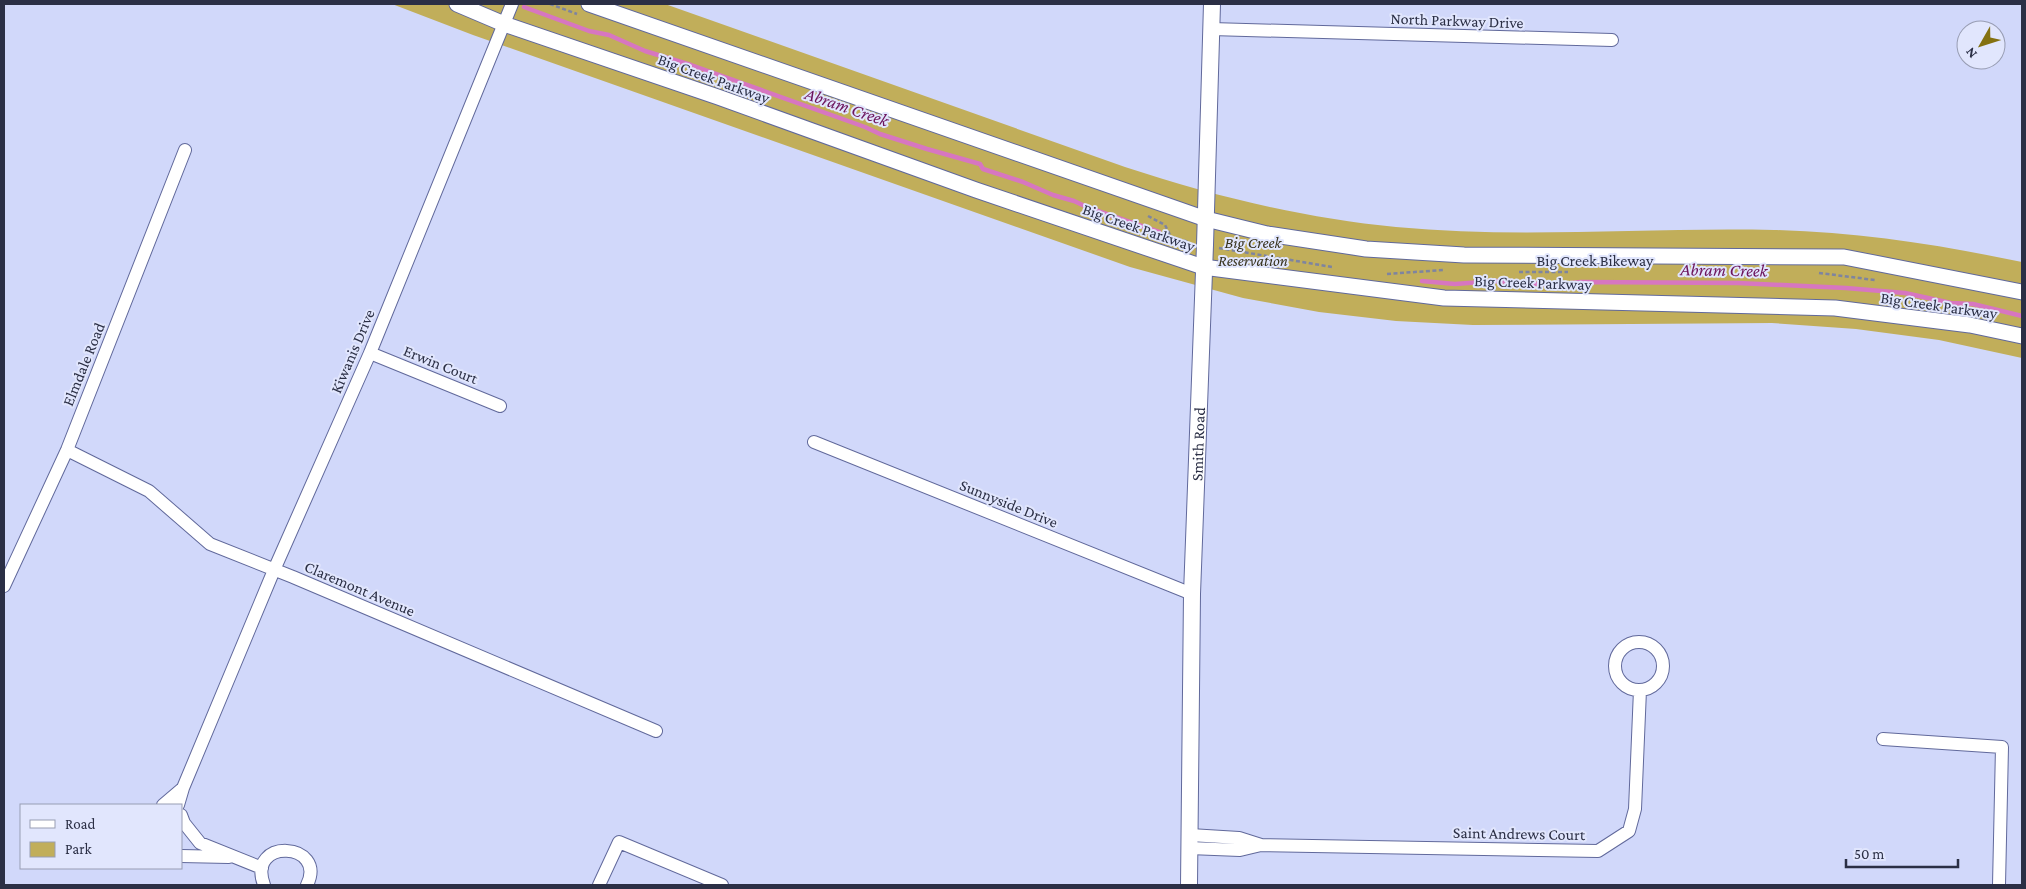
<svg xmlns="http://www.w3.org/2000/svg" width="2026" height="889" font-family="'Crimson Pro',serif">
<rect width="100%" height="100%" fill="#d1d8fa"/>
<path fill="#c1ae5a" d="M392,4h273l460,163c88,29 178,51 271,60 125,12 252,0 378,3 84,2 166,15 248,32v96l-83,-18 -83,-11 -84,-6 -299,2 -77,-4 -77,-9 -76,-14 -113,-31 -657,-232z"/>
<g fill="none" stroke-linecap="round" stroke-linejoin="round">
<path stroke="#d776c0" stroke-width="4.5" d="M524,7l65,24 20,4 36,16 46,14 174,62 15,7 47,15 53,15 3,5 40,13 30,13 21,6 15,7 70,24
M1422,281l33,3 40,-3 59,4 27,-3 157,1 108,5 59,5 46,10 22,1 49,12"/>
<defs>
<path id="minor" d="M1211,29l401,11
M370,353l130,53
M814,442l378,152
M67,450l82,41 61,53 83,33 363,154
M4,586l63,-136 118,-300
M1615 666a24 24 0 1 1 48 0a24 24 0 1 1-48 0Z
M1883,739l119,8 -3,138
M163,805l20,-17
M178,805l5,-17 91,-218 96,-217 142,-349
M181,815l3,8 16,20 62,25
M1190,835l49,3 22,7
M1189,848l51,2 21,-5 337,6 31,-20 6,-22 5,-119
M181,856l48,1
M264,885c-18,-48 64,-43 43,0
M599,885l20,-43 103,43"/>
<path id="tertiary" d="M457,4l47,20 214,73 258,93 227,77 241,31 391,10 135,17 52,11
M589,4l617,215 61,15 99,15 98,6 380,2 178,35"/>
<g id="secondary">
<path id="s1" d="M1189,885l3,-291 13,-349 7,-241"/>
</g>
</defs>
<use href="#minor" stroke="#61699b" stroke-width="14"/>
<use href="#tertiary" stroke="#61699b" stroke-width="17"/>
<use href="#secondary" stroke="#61699b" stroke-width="18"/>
<path stroke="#7e84a0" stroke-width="2.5" stroke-dasharray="4 2.5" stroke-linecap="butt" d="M550,4l27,10
M1148,216l17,9 6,12 18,5
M1219,248l113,19
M1519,272h49
M1694,273h19
M1819,273l56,7
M1387,274l56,-4"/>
<use href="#minor" stroke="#fff" stroke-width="12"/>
<use href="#tertiary" stroke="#fff" stroke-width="15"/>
<use href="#secondary" stroke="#fff" stroke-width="16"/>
</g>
<g text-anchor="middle" stroke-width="4" stroke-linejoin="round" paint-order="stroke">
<g font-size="16" fill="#2b2f45" stroke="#e1e6fd">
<text transform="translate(1457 20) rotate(2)" y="6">North Parkway Drive</text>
<text transform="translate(714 78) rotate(20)" y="6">Big Creek Parkway</text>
<text transform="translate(1139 227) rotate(19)" y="6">Big Creek Parkway</text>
<text x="1595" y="266">Big Creek Bikeway</text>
<text transform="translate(1533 282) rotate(2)" y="6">Big Creek Parkway</text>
<text transform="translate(1939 305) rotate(8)" y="6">Big Creek Parkway</text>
<text transform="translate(352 351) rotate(-67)" y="6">Kiwanis Drive</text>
<text transform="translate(83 364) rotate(-68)" y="6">Elmdale Road</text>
<text transform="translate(441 364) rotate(22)" y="6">Erwin Court</text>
<text dy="6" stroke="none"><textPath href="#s1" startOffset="441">Smith Road</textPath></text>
<text transform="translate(1009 503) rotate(22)" y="6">Sunnyside Drive</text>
<text transform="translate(360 588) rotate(23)" y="6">Claremont Avenue</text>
<text transform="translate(1519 833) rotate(1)" y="6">Saint Andrews Court</text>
</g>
<g font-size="16" font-style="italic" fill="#37321c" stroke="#e1e6fd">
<text x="1253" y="248">Big Creek<tspan x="1253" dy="18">Reservation</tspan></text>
</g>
<g font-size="18" font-style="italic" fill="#6c145c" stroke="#e1e6fd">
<text transform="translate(847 107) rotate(19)" y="6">Abram Creek</text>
<text transform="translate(1724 270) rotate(1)" y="6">Abram Creek</text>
</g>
</g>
<rect width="2026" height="889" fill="none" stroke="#2b2f45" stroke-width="10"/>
<rect x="20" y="804" width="162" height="65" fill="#e1e6fd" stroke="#989db3"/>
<rect x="30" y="820" width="25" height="8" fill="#ffffff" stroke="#989db3"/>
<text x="65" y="829" font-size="15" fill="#2b2f45">Road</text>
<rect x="30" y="842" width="25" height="15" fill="#c1ae5a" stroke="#989db3"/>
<text x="65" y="854" font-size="15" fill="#2b2f45">Park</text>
<g transform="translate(1981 45) rotate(231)"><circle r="24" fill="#e1e6fd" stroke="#989db3"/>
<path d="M0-4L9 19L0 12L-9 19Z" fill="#847111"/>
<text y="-8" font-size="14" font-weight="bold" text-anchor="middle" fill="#2b2f45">N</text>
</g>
<path d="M1846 859v8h112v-8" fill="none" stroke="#2b2f45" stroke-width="2.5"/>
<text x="1854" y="859" font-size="15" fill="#2b2f45" stroke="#e1e6fd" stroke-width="4" paint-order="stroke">50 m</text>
</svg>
